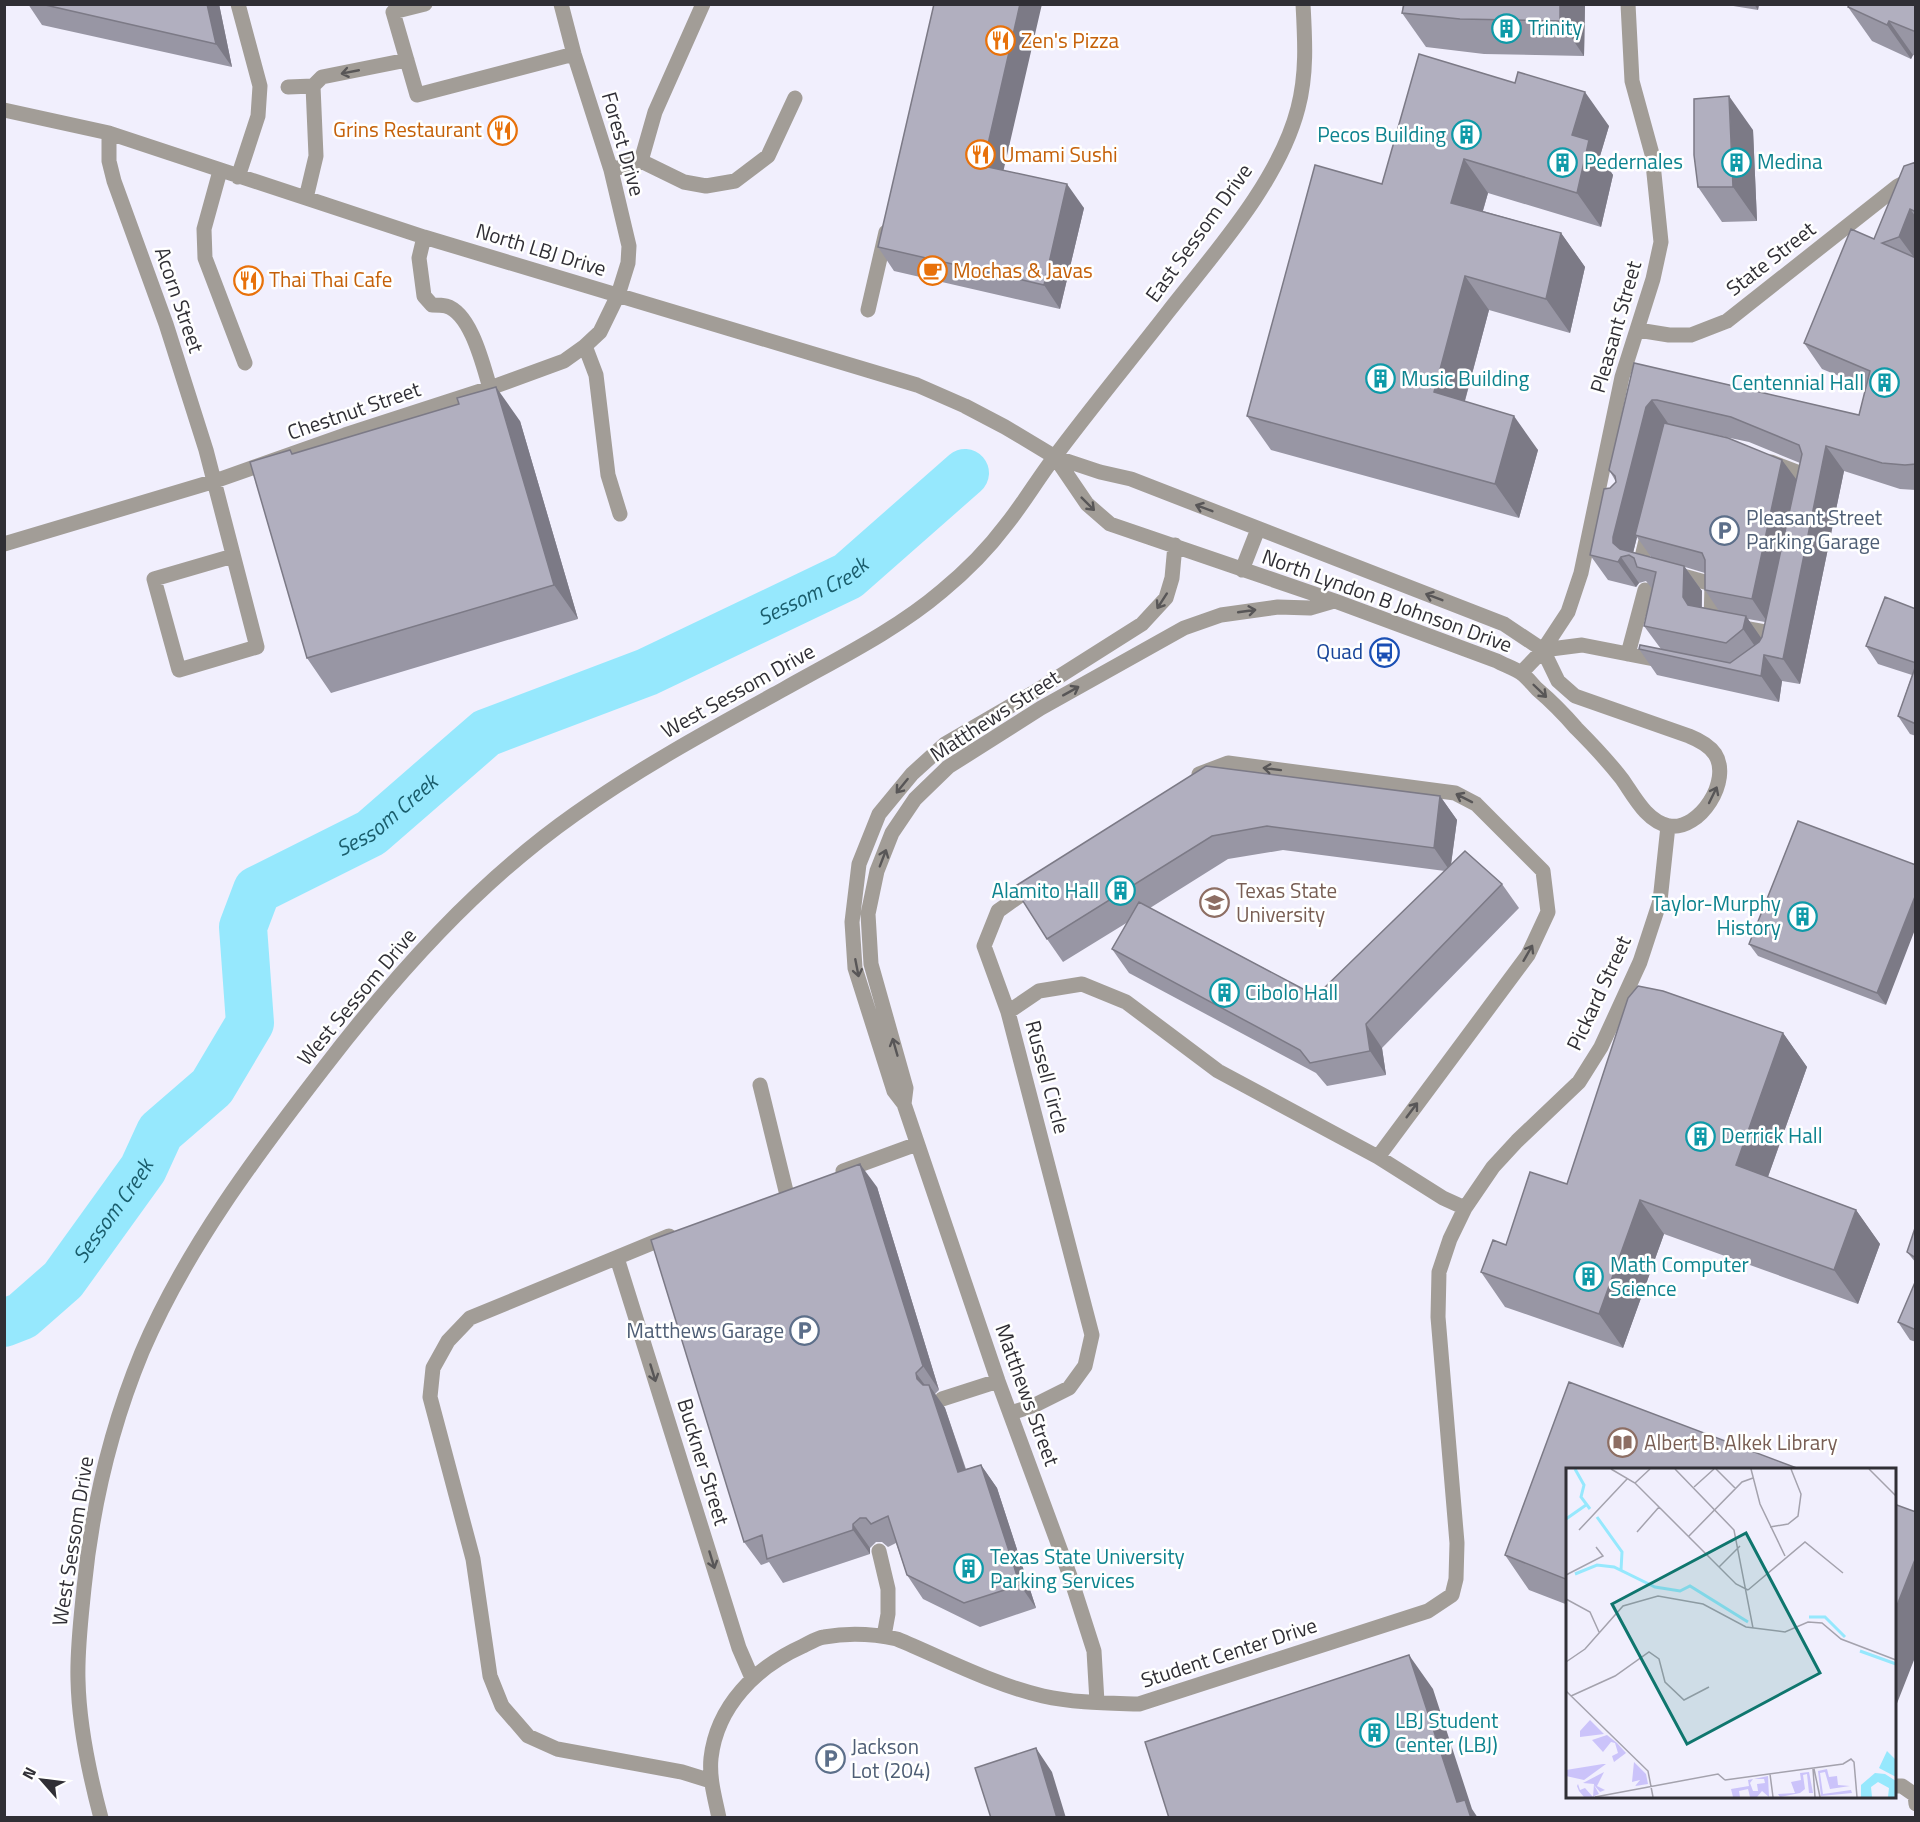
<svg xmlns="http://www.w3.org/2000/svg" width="1920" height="1822" font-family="'Titillium Web',sans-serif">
<rect width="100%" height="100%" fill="#f1effd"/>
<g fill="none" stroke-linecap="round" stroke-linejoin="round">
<path stroke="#96e8fd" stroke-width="48" id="s1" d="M4,1323l18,-7 41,-36 80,-111 17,-37 52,-45 38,-64 -7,-96 14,-37 114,-57 115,-100 161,-61 201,-96 117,-103"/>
<path stroke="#a29d97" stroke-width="15" d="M425,4l-32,8 24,83 157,-41
M288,87l25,-1
M4,110l105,23 315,104 493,148 48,21 40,21 50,30 45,15 31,7 373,145 39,26 15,31 17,15 114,40c10,4 20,9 26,18 17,26 -15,77 -46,72 -23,-5 -35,-30 -47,-47 -14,-18 -30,-35 -46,-51 -12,-14 -25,-27 -39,-39 -5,-5 -10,-12 -16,-16 -7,-5 -17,-8 -24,-12l-162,-60 -225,-77 -23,-20 -32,-47
M109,133v28l5,20 52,143 40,126 51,197 -78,23 -25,-91 79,-23
M641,161l43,21 22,4 29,-5 33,-25 27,-58
M611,170l30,-9 14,-49 48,-108
M220,171l-16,58 1,29 40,105
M238,177l20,-61 2,-30 -22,-82
M306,198l10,-42 -3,-70 9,-9 85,-17
M424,237l-5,21 5,38 8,9c4,0 10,0 14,1 25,7 37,59 44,82
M868,310l18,-78
M1638,330l31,5h22l36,-14 171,-135 18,-9
M585,346l11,29 12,100 12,39
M1771,462l39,15 -1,5
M1649,528l-9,37 10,3
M4,544l211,-63 130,-46 145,-47 74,-27 21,-15 15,-14 18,-37 10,-32 1,-17 -18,-76 -37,-116 -13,-50
M1242,570l16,-41
M1676,574l36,10 -1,38 65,12
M1543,650l39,-5 82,16
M1628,654l17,-64
M1521,673l22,-23 25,-38 13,-39 41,-196 31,-98 8,-37 -9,-88 -20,-73 -4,-77
M1199,774l29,-11 227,30 21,11 67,67 5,41 -20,43 -150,202
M1008,1012l31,-21 43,-7 44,18 92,69 160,86 65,41 22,10
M760,1085l26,106
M904,1104l2,-16 -35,-124 -3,-50 9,-43 15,-38 23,-34 33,-32 93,-59 143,-80 37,-13 57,-8 32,1 24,-7
M843,1171l74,-27
M669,1236l-199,82 -22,23 -15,27 -3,29 43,162 17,117 12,30 26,30 29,13 125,23 29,9
M617,1258l122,390 13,30
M942,1399l56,-18
M1011,1413l24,-8 34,-17 16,-22 7,-31 -84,-323 -24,-66 14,-35 37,-26
M879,1551l9,38v25l-4,22
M1097,1702l-3,-51 -24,-75 -72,-195 -94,-277 -10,-13 -39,-123 -3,-46 7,-58 20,-50 33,-40 33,-30 88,-51 109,-69 24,-26 6,-20 3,-33
M1894,1786h8l13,9 1,9
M101,1818c-12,-45 -22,-91 -23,-138 -1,-30 3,-62 6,-92 8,-81 27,-161 58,-236 44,-103 113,-195 181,-283 72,-94 154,-186 252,-255 66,-47 138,-86 209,-125 53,-30 111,-58 158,-98 23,-19 46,-42 64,-66 17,-21 31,-45 47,-66 37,-50 77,-98 115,-147 46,-59 111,-130 130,-204 9,-34 7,-68 5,-104
M719,1818c-4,-20 -10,-39 -8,-60 6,-52 45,-91 92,-112 6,-3 14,-8 21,-9 23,-4 50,-3 73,2 48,20 95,45 146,57 31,7 65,7 96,8l289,-93 24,-16 4,-16 1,-36 -19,-226 1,-45 11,-33 15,-31 28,-41 24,-26 62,-59 22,-35 39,-85 20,-61 8,-75"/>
</g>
<path fill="#9896a4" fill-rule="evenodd" d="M28,4h191l13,63 -190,-42z
M1403,4h182l-1,52 -100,-2 -58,-7 -24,-34z
M1721,4h38l-1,6z
M1916,4v52l-3,-1 -2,4 -39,-18 -24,-34z
M1515,83l94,43 -9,30 13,19 -12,52 -113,-34 -5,18 78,22 24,34 -15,66 -81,-23 -24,91 73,49 -19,68 -248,-68 -24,-34 135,-232z
M1753,130l4,91 -35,1 -24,-35z
M1916,162v328l-16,-1 -56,-18 -44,213 -18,-3 -3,21 -122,-27 -18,-26h22l-17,-23 9,-36 -7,-9 -7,2 -3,4 -28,-7 -18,-25 20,-67 6,-6 -1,-2 -6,-10 25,-107 225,52 7,-28 -44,-18 -18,-26 70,-104zM1674,426l75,16 51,21 -4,16zM1637,537l14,20 -18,-4zM1685,567l20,6v17l14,21 -17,-4v-16zM1748,619l17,3 -4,16z
M1004,171l80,37 -24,101 -166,-38 -16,-24z
M520,421l58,198 -247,74 -24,-35 -17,-208 3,3z
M1916,609v127l-6,-2 -12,-18 14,-41 -34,-11 -12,-18z
M1206,766l234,30 17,24 -6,45 51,19 17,24 -137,140 4,27 -59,11 -11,-13 -187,-100 -17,-24 16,-27 -65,40 -16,-23zM1283,850l162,21 -125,121 -17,-3 -153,-81 78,-49z
M1798,821l88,184 -128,-49 -9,-12z
M1783,1033l24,34 -39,110 88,33 24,34 -22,60 -194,-70 -41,114 -118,-41 -24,-35 25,-27 61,-61z
M877,1187l62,203 -4,4 10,14 21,61 15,-4 16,23 39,120 -56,19 -57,-28 -16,-24 -11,-32 -8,4 -6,-5h-6l-6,6v6l-87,29 -14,-21 -8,3 -17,-23z
M1916,1225v38l-9,-11z
M1916,1280v62l-6,-2 -12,-18z
M1568,1470v135l-39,-15 -24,-35z"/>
<path fill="#7c7a86" d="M207,4h12l13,63 -16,-23z
M1020,4h22l-43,186 -16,-24z
M1560,4h25l-1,52 -24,-35z
M1754,4h5l-1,6z
M1889,21l24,34 -2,4 -24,-34z
M1585,92l24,34 -9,30 13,19 -12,52 -24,-34 -5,-58z
M1729,96l24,34 4,91 -24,-34z
M1464,159l24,34 -13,44 -24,-34z
M1067,184l17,24 -24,101 -16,-24z
M1910,209l6,8v43l-17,-23z
M1561,233l24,34 -15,66 -24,-34z
M1465,276l24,34 -31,116 -24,-34z
M496,387l24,34 58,198 -24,-34z
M1652,400l18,26 -35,109 2,2 -5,20 -3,-2 -6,2 -10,-14v-6l33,-130z
M1514,416l24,34 -19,68 -24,-34z
M1826,446l18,25 -44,213 -17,-25z
M1782,460l17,23 -31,140 -16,-24z
M1621,557l18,26 -3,4 -18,-25z
M1684,566l18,25 -1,31 -13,-17 -5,-8z
M1746,616l18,26 -3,13 -18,-26z
M1764,655l18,26 -3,21 -18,-26z
M1440,796l17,24 -7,51 -16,-23z
M1916,894v33l-30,78 -9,-12z
M1366,1024l16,24 4,27 -16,-24z
M1783,1033l24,34 -47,132 -24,-34z
M860,1164l17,23 62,203 -16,-24z
M1640,1200l24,34 -41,114 -24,-34z
M1856,1210l24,34 -22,60 -24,-34z
M916,1373l17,23 -4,-11 16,23 29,87 -16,-23 -41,-93z
M981,1465l16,23 39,120 -16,-23z
M853,1524l17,24v6l-17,-24z
M1916,1557v98l-22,56v-98z
M1409,1655l24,34 39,120 6,9h-11l-10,-16z
M1036,1748l16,24 14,46h-9z"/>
<path fill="#b1afbf" stroke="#7c7a86" stroke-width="1.5" d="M41,4h166l9,40z
M934,4h86l-37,162 84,18 -23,101 -166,-38z
M1404,4h156v17l-100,-2 -58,-6z
M1850,4h66v28l-27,-11 -2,4 -39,-18z
M1419,54l96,29 3,-11 67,20 -13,43 17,5 -12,53 -113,-34 -13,44 110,30 -15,66 -81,-23 -31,116 80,24 -19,68 -248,-68 68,-251 67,19z
M1729,96l4,91h-35l-4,-32v-56z
M1916,162v50l-6,-3 -11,28 -17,6 34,15v206l-11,1 -23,-2 -56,-17 -43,213 -19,-4 -3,21 -122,-27 1,-4 90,18 29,-21 3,-5 40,-183 -3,-9 -68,-28 -74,-17h-5l-6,7 -33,130v6l7,6 64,17 -1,31 5,8 58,11 -3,13 -17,14 -82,-17 12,-54 -19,-5 -3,-9 -5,-3 -8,2 -3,5 -28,-7 14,-66 6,-1 6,-6 -1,-6 -6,-6 25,-107 225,52 11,-44 -66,-28 47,-114 23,10 30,-73z
M496,387l58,198 -247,73 -57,-196 40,-12 2,4 167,-50 -2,-6z
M1664,423l64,15 54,22 -30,139 -47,-9v-30l-3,-7 -67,-18z
M1885,597l31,12v54l-50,-17z
M1916,665v59l-18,-8z
M1206,766l234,30 -6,52 -167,-22 -55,10 -165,103 -33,-52z
M1798,821l118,44v29l-39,99 -128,-49z
M1465,851l37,33 -136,140 4,27 -60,12 -10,-13 -188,-101 27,-47 164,87 17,3z
M1638,986l25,5 120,42 -47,132 120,45 -22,60 -194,-70 -41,114 -118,-42 12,-32 13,5 24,-73 37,12 61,-186z
M860,1164l63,202 -7,7 1,6 6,6h6l29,87 23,-7 39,120 -56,18 -57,-28 -19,-59 -17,8 -5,-6h-6l-7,6v6l-86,29 -5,-24 -18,7 -93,-302z
M1916,1225v33l-9,-6z
M1916,1280v50l-18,-8z
M1569,1382l233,88h-234v110l-63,-25z
M1894,1504l22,8v45l-22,56z
M1409,1655l48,147 8,-2 6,18h-302l-24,-76z
M1036,1748l21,70h-66l-16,-50z"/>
<defs><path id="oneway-shaft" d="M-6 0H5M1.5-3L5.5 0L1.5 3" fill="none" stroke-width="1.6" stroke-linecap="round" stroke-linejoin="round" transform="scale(1.5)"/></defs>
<g stroke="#585657">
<use href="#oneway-shaft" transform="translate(350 72) rotate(169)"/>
<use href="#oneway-shaft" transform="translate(1088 504) rotate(45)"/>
<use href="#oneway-shaft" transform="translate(1204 508) rotate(-159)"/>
<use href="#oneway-shaft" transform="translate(1434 597) rotate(-159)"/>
<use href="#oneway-shaft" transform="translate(1162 601) rotate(123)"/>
<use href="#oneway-shaft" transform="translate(1247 611) rotate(-8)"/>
<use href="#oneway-shaft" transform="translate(1071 691) rotate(-29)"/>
<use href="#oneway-shaft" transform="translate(1540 691) rotate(44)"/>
<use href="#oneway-shaft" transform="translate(1272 769) rotate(-173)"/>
<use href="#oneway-shaft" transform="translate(902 786) rotate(129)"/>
<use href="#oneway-shaft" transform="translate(1713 795) rotate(-64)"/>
<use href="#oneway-shaft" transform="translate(1464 798) rotate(-153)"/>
<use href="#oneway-shaft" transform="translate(883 858) rotate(-69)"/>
<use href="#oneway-shaft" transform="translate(1528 953) rotate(-60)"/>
<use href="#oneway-shaft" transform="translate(857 968) rotate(79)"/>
<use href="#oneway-shaft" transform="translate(895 1047) rotate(-106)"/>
<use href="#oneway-shaft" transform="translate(1412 1110) rotate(-53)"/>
<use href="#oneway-shaft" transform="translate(653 1373) rotate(73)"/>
<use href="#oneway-shaft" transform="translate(712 1560) rotate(73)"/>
</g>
<defs>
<symbol id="building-ring" viewBox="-11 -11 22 22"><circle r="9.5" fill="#fff" stroke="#0f9aa8" stroke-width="1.5"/><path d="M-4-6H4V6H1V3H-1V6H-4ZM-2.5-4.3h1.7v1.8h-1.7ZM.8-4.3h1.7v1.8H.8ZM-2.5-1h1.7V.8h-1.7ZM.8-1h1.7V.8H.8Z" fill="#0f9aa8"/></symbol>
<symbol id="restaurant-ring" viewBox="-11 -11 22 22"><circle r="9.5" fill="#fff" stroke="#e8710a" stroke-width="1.5"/><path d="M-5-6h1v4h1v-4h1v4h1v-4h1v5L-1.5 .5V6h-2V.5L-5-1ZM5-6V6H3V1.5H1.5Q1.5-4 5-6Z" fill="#e8710a"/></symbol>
<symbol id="cafe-ring" viewBox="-11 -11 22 22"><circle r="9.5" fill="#fff" stroke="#e8710a" stroke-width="1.5"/><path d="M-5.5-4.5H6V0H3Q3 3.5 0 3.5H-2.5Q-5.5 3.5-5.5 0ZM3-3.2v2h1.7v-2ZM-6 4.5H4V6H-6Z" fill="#e8710a"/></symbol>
<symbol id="parking-ring" viewBox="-11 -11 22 22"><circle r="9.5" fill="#fff" stroke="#5c6f8a" stroke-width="1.5"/><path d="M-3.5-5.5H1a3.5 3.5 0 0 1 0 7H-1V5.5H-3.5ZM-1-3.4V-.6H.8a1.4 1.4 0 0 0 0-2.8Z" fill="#5c6f8a"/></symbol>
<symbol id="bus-ring" viewBox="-11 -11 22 22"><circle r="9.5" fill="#fff" stroke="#1a4fb4" stroke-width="1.5"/><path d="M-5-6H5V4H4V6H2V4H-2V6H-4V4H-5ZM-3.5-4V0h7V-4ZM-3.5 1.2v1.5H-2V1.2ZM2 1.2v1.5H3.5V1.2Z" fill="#1a4fb4"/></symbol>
<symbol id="university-ring" viewBox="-11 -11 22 22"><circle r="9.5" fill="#fff" stroke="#8d6e63" stroke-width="1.5"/><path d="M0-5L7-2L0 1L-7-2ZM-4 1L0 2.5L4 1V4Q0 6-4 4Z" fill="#8d6e63"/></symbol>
<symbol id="library-ring" viewBox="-11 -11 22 22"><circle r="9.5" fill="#fff" stroke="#8d6e63" stroke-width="1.5"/><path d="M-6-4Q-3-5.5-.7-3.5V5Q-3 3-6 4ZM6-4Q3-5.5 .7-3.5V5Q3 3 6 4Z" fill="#8d6e63"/></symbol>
</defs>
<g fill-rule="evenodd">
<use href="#building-ring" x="1490" y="12" width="33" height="33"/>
<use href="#restaurant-ring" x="984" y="24" width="33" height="33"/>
<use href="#restaurant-ring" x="486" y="114" width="33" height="33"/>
<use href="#building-ring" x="1450" y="118" width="33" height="33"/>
<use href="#restaurant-ring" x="964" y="138" width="33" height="33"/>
<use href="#building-ring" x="1546" y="146" width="33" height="33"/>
<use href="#building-ring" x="1720" y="146" width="33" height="33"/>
<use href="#cafe-ring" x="916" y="254" width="33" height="33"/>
<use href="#restaurant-ring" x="232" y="264" width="33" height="33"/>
<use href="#building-ring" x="1364" y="362" width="33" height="33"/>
<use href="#building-ring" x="1868" y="366" width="33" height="33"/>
<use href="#parking-ring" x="1708" y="514" width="33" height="33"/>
<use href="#bus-ring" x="1368" y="636" width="33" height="33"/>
<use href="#building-ring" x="1104" y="874" width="33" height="33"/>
<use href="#university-ring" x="1198" y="886" width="33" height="33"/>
<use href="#building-ring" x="1786" y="900" width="33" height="33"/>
<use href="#building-ring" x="1208" y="976" width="33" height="33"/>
<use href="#building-ring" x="1684" y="1120" width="33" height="33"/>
<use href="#building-ring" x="1572" y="1260" width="33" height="33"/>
<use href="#parking-ring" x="788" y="1314" width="33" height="33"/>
<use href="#library-ring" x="1606" y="1426" width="33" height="33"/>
<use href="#building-ring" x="952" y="1552" width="33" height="33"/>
<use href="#building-ring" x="1358" y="1716" width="33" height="33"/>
<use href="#parking-ring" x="814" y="1742" width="33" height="33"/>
</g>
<g text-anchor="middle" stroke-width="5" stroke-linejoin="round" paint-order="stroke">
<g font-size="21" fill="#0d838f" stroke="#fff" text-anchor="start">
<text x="1528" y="35">Trinity</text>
<text x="1446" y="142" text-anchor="end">Pecos Building</text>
<text x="1584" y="169">Pedernales</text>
<text x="1757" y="169">Medina</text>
<text x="1401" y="386">Music Building</text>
<text x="1864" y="390" text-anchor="end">Centennial Hall</text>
<text x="1099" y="898" text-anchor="end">Alamito Hall</text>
<text x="1781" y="911" text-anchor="end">Taylor-Murphy<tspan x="1781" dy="24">History</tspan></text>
<text x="1245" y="1000">Cibolo Hall</text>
<text x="1721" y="1143">Derrick Hall</text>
<text x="1610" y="1272">Math Computer<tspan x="1610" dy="24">Science</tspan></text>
<text x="990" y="1564">Texas State University<tspan x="990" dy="24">Parking Services</tspan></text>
<text x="1395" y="1728">LBJ Student<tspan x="1395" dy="24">Center (LBJ)</tspan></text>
</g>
<g font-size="21" fill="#c56008" stroke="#fff" text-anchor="start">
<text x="1021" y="48">Zen's Pizza</text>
<text x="482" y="137" text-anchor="end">Grins Restaurant</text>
<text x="1001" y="162">Umami Sushi</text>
<text x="953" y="278">Mochas &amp; Javas</text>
<text x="269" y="287">Thai Thai Cafe</text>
</g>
<g font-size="21" fill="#302f35" stroke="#fff">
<text transform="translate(623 144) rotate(74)" y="7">Forest Drive</text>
<text transform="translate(1199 233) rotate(-54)" y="7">East Sessom Drive</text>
<text transform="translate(541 250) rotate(17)" y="7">North LBJ Drive</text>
<text transform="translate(1771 259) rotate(-38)" y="7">State Street</text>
<text transform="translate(179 300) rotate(71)" y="7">Acorn Street</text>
<text transform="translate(1616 327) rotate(-74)" y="7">Pleasant Street</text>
<text transform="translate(354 411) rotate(-19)" y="7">Chestnut Street</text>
<text transform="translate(1387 601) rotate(20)" y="7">North Lyndon B Johnson Drive</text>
<text transform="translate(738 691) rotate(-29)" y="7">West Sessom Drive</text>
<text transform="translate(995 716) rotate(-33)" y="7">Matthews Street</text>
<text transform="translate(1599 993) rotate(-65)" y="7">Pickard Street</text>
<text transform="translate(357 997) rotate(-50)" y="7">West Sessom Drive</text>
<text transform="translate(1047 1077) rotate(75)" y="7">Russell Circle</text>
<text transform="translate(1027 1395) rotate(70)" y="7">Matthews Street</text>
<text transform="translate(703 1462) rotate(73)" y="7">Buckner Street</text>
<text transform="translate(73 1541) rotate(-81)" y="7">West Sessom Drive</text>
<text transform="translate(1229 1653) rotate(-18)" y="7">Student Center Drive</text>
</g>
<g font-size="21" fill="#4e5e75" stroke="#fff" text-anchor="start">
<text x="1746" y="525">Pleasant Street<tspan x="1746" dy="24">Parking Garage</tspan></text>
<text x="784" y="1338" text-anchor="end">Matthews Garage</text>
<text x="851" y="1754">Jackson<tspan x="851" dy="24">Lot (204)</tspan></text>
</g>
<g font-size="21" fill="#164399" stroke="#fff" text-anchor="end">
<text x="1363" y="659">Quad</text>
</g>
<g font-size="21" fill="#785e54" stroke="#fff" text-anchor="start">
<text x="1236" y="898">Texas State<tspan x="1236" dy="24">University</tspan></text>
<text x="1644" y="1450">Albert B. Alkek Library</text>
</g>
<g font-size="22" font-style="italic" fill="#1a5d6c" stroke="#fff">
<text dy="8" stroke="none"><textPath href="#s1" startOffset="1167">Sessom Creek</textPath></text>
<text dy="8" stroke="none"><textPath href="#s1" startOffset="681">Sessom Creek</textPath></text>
<text dy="8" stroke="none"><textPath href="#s1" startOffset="159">Sessom Creek</textPath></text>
</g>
</g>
<g transform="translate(1566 1468)">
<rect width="330" height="330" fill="#f1effd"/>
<path d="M24,252l14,14 -24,3v-6zM41,267l10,8 9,10 -12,9 -2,-6 6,-3 -3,-10 -4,-1 -8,10 -11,-12zM68,294l12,12 2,10 -13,2 5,-6 -8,2zM37,296h3l-22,16 -18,-4v-6zM261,301l2,8 8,-1 1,9 12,1 -20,3 -5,-17 -5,1 3,21 28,-4 1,3 -31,3 -3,-25zM38,304l-7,14 8,4 -5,2 -6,-7 5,9 -7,3h-8l-5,-6 -2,-5 1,-2 2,6 5,-2 8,9 1,-13 -11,-1zM243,304l4,21h-4l-2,-19 -4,1 2,14 -5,4 -20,4 -2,-3 17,-1 -4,-11 10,-2 -1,-7zM202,308l1,21 -7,-6 -5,6h-7l-2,-8 -9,2 1,6h-7l-2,-8 18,-3 -1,-6 5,-1 -3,4 3,8h5l-1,-7 8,-1 -1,-4h-10z" fill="#cbc3fa"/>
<path d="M321,283l9,9v17l-17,-9zM309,305l10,1 11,7v16h-8l1,-9 -11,-6 -7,5 1,10h-11v-12z" fill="#96e8fd"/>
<path fill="none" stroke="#96e8fd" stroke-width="3" d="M9,1l9,16 -3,12 9,12M31,49l25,35 -1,18M0,51l20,-14M9,106l22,-9 17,2 41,20 25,4 10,-5 58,36M243,149h16l20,20M294,183l36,13"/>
<path fill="none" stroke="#a4a2ad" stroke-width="1.5" d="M45,1l24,14 101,101 12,6M109,1l59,61 19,98M150,1l20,20M185,1l9,35 25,52M303,1l27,27M69,15l15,-14M128,19l20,-18M204,59l18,-3 10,-8 3,-22 -10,-25M13,62l48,-51M71,64l22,-25M122,69l54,-55 11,-4M153,99l21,-21M0,107l37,-19 -7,-9M182,122l57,-48 38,31M0,131l24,13 9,20M0,194l19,-13 38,-43 35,-10 45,8 43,23 39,5 23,-10 14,1 19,16 55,21M0,223l82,80 5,26M5,228l44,-20 34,-24 10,7 6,23 19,18 25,-13M247,301l2,28M248,301l6,28M204,306l3,23M159,312l118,-16 8,-5 3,3 3,35M29,329l123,-23 7,6"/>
<path fill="#0f766e" fill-opacity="0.15" stroke="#0f766e" stroke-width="3" d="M180,65l74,140 -133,71 -75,-140z"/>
<rect width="330" height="330" fill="none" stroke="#302f35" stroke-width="3"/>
</g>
<rect width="1920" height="1822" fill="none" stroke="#302f35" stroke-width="12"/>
<g transform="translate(42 1780) rotate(298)" stroke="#ffffff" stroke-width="4.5" paint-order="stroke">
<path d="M0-4.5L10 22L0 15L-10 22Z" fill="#302f35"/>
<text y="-9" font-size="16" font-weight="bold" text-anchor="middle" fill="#302f35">N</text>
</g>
</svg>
